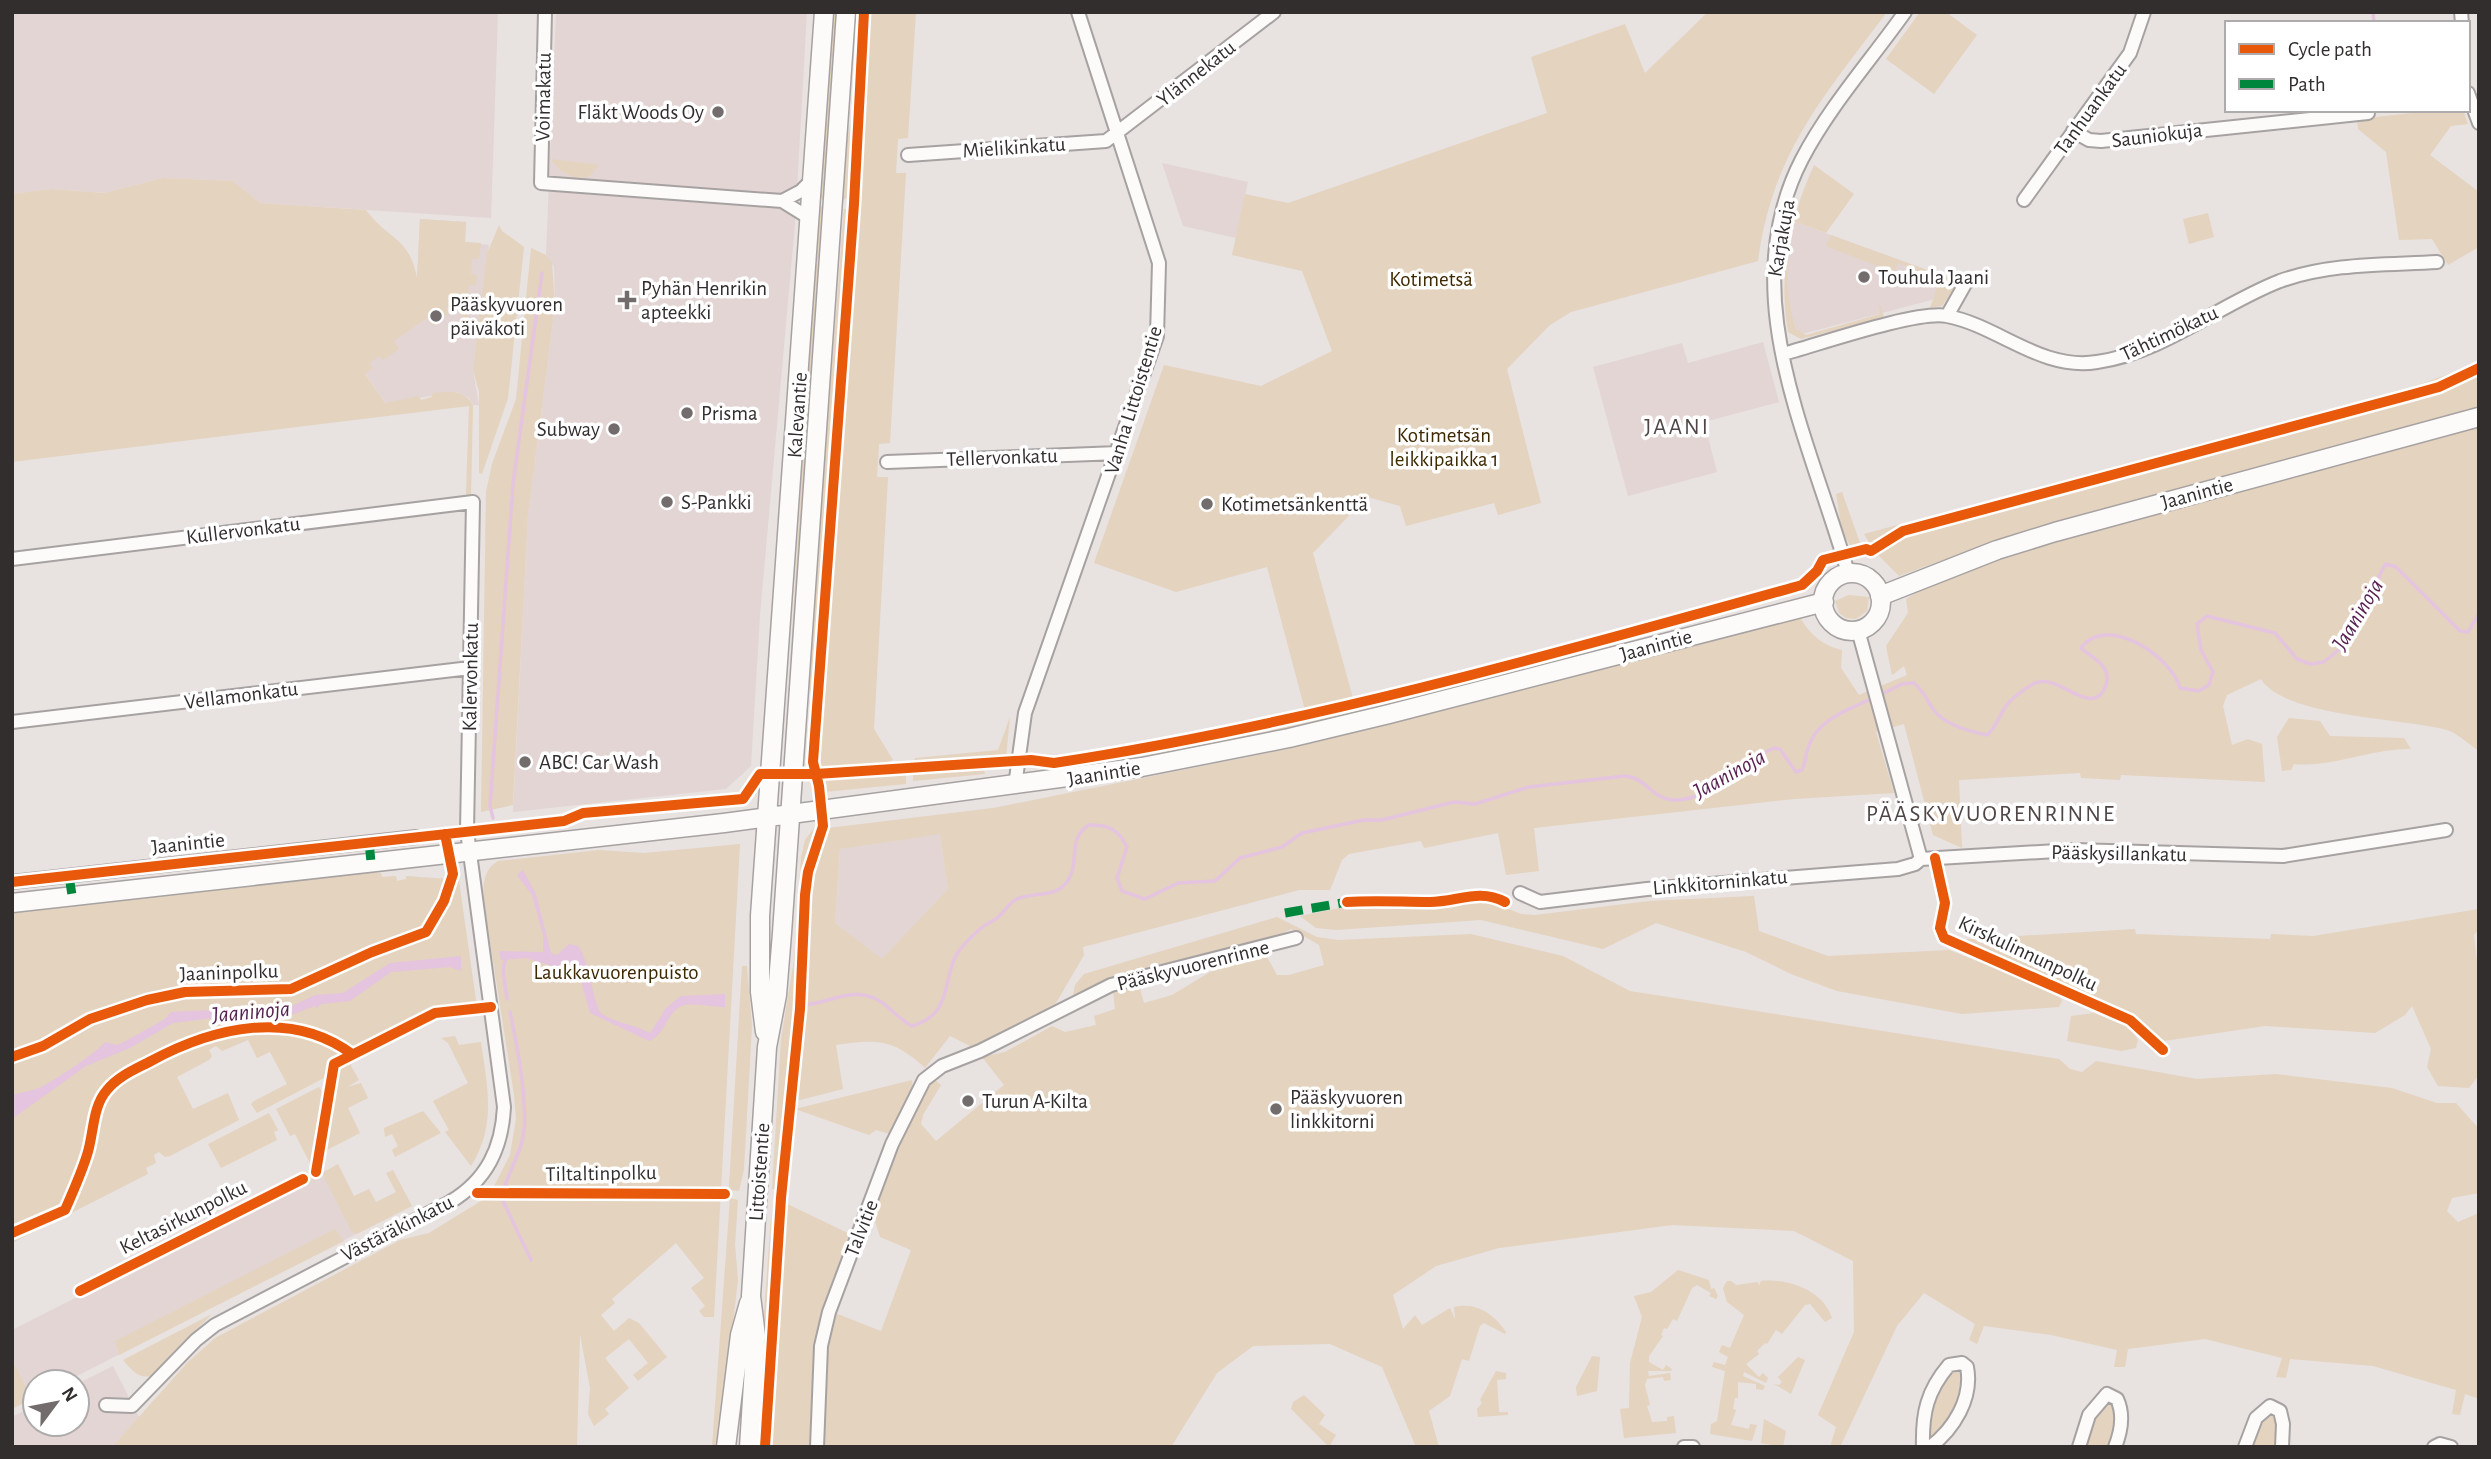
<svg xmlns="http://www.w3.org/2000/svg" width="2491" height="1459" font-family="'Alegreya Sans',sans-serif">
<rect width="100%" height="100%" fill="#e8e2e1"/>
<path fill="#e3d5d3" d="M12,12h486l-7,206 -231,-15 -27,-22 -70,-3 -59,15 -53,-4 -39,5z
M556,12h251l-12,211 -35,392 -9,151 -25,23 -213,23 15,-297 27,-210 -1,-38 -8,-12z
M1162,163l86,19 -12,56 -53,-12z
M420,219l46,3 -1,20 24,3 -16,125 6,35h-6l-4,-7 -12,-6 -72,11 -27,-40 59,-83z
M1794,221l160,61 -15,16 -137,36 -6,-5 -10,-31 1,-39z
M1763,342l16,60 -75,20 13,50 -89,24 -35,-129 89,-24 6,20z
M940,833l8,56 -66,71 -47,-37 5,-74z
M330,1169l32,62 -297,151h-30v15l-3,2 -20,-40v-29z
M113,1366l26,51 -27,30h-100v-30l23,-12v19h42v-40z"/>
<path fill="#e4d3be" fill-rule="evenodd" d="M831,12h10l-12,188 -10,-2z
M868,12h48l-8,126 -10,1 -2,34h10l-16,270 -11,1 -2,33h11l-14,252 19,31c-16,6 -64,15 -77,3z
M1708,12h179c-63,84 -115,141 -129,249l-187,51 -21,13 -43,44 34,134 -43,12 -4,-12 -88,23 -6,-20 -33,-9 -54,56 41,149 -48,12 -39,-147 -91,25 -82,-29 70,-198 97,21 71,-35 -30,-80 -70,-16 13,-61 43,9 259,-90 -16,-56 94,-33 20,49z
M1920,12h26l31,23 -43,59 -48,-35z
M2440,110h23l5,14 -17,2 -21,29 49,37v55l-31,18 -16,-26 -33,1 -13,-88 -28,-23 -1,-10z
M852,115l-2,82 -8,3 4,-55z
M551,159l48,6 -9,11c-15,5 -31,-3 -39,-17z
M1814,165l40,29 -28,39 -32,-12c-8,38 -10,71 2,108l10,6 74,-21 -1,-13 5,17 -83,21 -13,-7c-10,-59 2,-114 26,-167z
M163,178l70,3 27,22 106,7c23,31 43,26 51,68l3,-59 46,3 -1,20 16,1 -2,16h-7l-1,15 6,1 -1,10h-7l-1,42 -15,-24 -7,5 3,5 -16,12 -6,-7 -33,23 5,8 -16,11 -4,-4 -9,7 3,5 -8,6 20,29 34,-7 2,4 11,-3 1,-4c16,-2 31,-4 40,12l-2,91 -3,2 -2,-4 3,-88 -457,56v-268l39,-5 53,4z
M818,206h10l-40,561 -4,-1z
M844,209h5l-35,502 -6,-32z
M2208,213l6,24 -25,7 -6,-25z
M499,225l3,6 22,16 -16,151 -26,76 -3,-1v-81l-6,-22 14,-116z
M1831,235l124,45 2,4 -15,22 -12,2 10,-29 -42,-16 -4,10 -10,-2 1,-2 -59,-23z
M531,248l15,7 6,8 3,42 -27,210 -15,290 -32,7 5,-320 6,-28 24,-65z
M2479,363v44l-465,127 -115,42 -24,-24 -11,-18 554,-149z
M2479,427v324c-10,-6 -21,-18 -32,-21 -43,-12 -163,-13 -186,-51l-34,16 -4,11 9,39 16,-6 14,5 3,38 -144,-7 -1,5 -39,-2 -1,-5 -121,7 3,68 -29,-13 -29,-111 -28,8 18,61 -100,6 -260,29 5,43 -33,4 -8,-42 -74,15 -3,-7 -72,13 -7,6 -12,30h-31l-216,57 1,8 -28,48 -14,11 -66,35 -26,-13 -25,32c-31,-29 -48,-29 -89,-23l7,44 -43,11 -6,-1 19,-216 15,-55 165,-20 299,-60 490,-127 19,-2c9,16 23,27 41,31l-1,18 18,27 48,-20 -3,-9 -12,9 -6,-29 22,-33 -2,-14 28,-17 59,-24zM940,834l8,55 -66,70 -47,-36 5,-74z
M1842,492l18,51 -9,5 -9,-18 -6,-36z
M1849,595l20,2 -2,14 -11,8 -10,-1 -7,-5 -4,-12z
M1761,599l1,3 -38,12c-204,54 -408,120 -617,147v-3c222,-37 437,-101 654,-159z
M1010,717l-4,40 -23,3 -69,2 1,-4 83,-8z
M2289,718l31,3 10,15 74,2 7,11c-40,-1 -78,19 -117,15l-3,6 -9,1 -5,-34z
M983,767l2,7 -72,7v-12z
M906,769v15l-82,8 -2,-15z
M814,828l-9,40 -12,170 -17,152 -4,-1 9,-150 13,-79 7,-103 4,-17z
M740,844l-26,473h-10l-5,-6 6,-5 -14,-18 13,-10 -28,-35 -64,56 3,4 -14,12 13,16 15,-13 10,5 28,34 -29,24 -5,-6 15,-12 -19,-24 -24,19 24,30 -24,21 4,5 -15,12 -6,-12 2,-26 -10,-54 -3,113h-465l75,-84 28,-25 185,-98 29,-7 60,-37 21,-41 6,-36 -2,-24 -28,-179c-2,-20 -8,-43 12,-55l101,-11 45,3z
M343,872l38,1 1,4 14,-1 1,5 9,-2v-3l43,3 -3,9 5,-1 3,-7 5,1 18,126 -47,4 -76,36 -23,14 -5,16 -69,36 -6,-9 3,-3 33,-17 -17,-32 -13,6 -9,-18 -26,11 -6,-5 -7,4 3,6 -3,4 -32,17 16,32 35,-16 11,27 -69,36 -5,1 -6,-5 -5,3 2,8 -10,5 2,6 -136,69v-334z
M1754,896l5,35 69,25 121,-6 96,38 14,8 3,5 -3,6 -97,7 -125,-23 -46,-17 -45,-22 -90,-29 -53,26 -122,-29 -145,10 -20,-2 -16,-12 60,-12 74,3 50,-8 37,15 14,1 114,-14z
M2479,909v20l-5,6 5,45v95l-10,13 -31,-2 -11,-19 4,-18 -19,-43 -7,9 -30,18 -110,-7 -101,15 -37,-28 -52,-20 -108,-48v-6l168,-10 1,5 134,5 1,-5 42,2z
M1277,917l40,20 21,3 133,-6 92,22 67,35 429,68 11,10 12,3 14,-11 101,18 79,-5 116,14 45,15h19l23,26v64l-27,5 -5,13 11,11 21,-9v186l-14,-5 -5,21 -8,-1 4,-24 -83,-24 -83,-7 -4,19 -10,-1 6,-19 -77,-19 -77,10 -3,18h-11l3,-17 -66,-15 -67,-9 -7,18 -8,-4 6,-16 -51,-31 -27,33 -57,121h-10l6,-20 -18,-12 36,-83 -1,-71 -59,-30 -122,-6 -173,23 -63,18 -43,29 10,34 12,-14 7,10 28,-17 5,11 -1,-12c22,-5 40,7 52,25l-1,2 -21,-11 -4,3 -11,35 -7,-2 -12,37 -21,15 10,36h-23l-34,-80 -52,-23 -77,2 -36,27 -46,74h-348l2,-83 10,-51 46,18 30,-81 -31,-13 -7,-22 28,-73 28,-56 6,-6 6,5 -18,30 -2,9 15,17 68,-56 -22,-28 23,-5 47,-26 13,6 31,-7 -2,-9 21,-7 -2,-18 26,-6 5,18 28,-8 48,-29 46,-11 11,20h12l35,-10 -5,-20 -28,-16 -9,5 -125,32 -84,30 2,-11 9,-11z
M742,966h5l5,60 -8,143 -5,22 -8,-1 -2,-4z
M2094,1013l36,15 8,12 -2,8 -15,3 -54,-10 4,-25z
M455,1036l4,9 22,-3c6,44 16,83 -10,124l-26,-34 4,-2 -16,-29 35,-18 -20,-40 -7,-5z
M352,1058l-1,8 8,14 -12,7 14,-4 7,15 -20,10 12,25 -35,18 -2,-1 14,-80 2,-5z
M912,1080l1,12 -23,42 -14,-4 -7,5 -74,-26z
M319,1087l6,10 -12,72 -18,-35 -5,2 -14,-27z
M423,1111l18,22 -46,24 -3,-7 6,-4 -6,-12 -7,3 -1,-9z
M269,1113l9,17 -4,2 3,8 -56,28 -13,-24z
M338,1164l16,32 15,-7 7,13 20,-10 -10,-19 7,-3 19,36 -55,28 -5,-2 -30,-59z
M309,1180l3,2 -224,112 2,-5z
M730,1198l8,2 -3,45 3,34 -19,168h-7z
M783,1202l71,34 -38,110 -4,101h-44z
M772,1203l-11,219 -3,-26z
M335,1229l9,12 -225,114 -4,-14z
M1678,1270l31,10 2,9 3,-1 4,8 -2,3 -7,-3 2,-3 -14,-8 -5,3 -15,33 -4,-2 -6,10 -3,-1 -3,7 2,1 -14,20v6l14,8 3,-5 6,4 -1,2h-23l1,5 21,-3 1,7 -7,1 -1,-4 -16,2 -2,6 5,20 -3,1 5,16 15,-1v-4l7,-1 2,17 -52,5 -4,-29 9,-1 1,-45 12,-46 -8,-21 17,-4z
M1731,1281l5,4 22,-3 1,4 2,-5c27,-3 62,9 71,37l-7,4 -15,-18 -5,1 -23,29 -6,-4 -9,14 -2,-1 -8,8 2,3 -13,10 13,13 4,-4 5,5 -2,5 -22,-11 -1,4 22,10 -2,4 -7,-1v-5l-18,-2v16h-3l-2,11 3,1 -5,15 18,4 1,-5 7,1 -5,16 -42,-7 1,-10 6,-3 8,-50 -13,-4 2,-5 11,3 3,-8 -9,-5 3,-7 8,3 14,-33 -17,-13 -4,-14 4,-7z
M212,1314l-61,62c-13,3 -20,-7 -28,-16z
M1592,1356l8,1 -3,34 -20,5 -1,-9z
M1798,1357l7,3 -14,34 -17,-10 5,1 3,-3 -4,-5z
M12,1359l20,40 -20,10z
M1960,1370l3,5c-4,28 -12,43 -31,64l-3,-1 -1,-29 18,-33z
M1496,1371l10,2v6l-9,1 2,32h9v3l-30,2 -1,-8 5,-6 -2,-3z
M1304,1395l21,20 -6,9 17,11 -7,12 -38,-38 2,-7z
M2107,1402l6,5c2,14 1,26 -3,40h-26l10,-32z
M2269,1415l8,4v28h-27l9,-23z
M1764,1419l22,12 -3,16 -22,-4z"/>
<path fill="#e5c4df" d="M523,870l13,24 15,59 6,2 12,-11 9,2c13,17 15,61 24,68 14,9 34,11 48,19l16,-25 15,-12 44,-2v13c-12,0 -28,-4 -40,-2 -18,4 -19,30 -36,36l-59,-28 -11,-39 -53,-16 -25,2 -2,-9 44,1v-17l-11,-40 -15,-20z
M461,956v15l-11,-4 -59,5 -41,29 -29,3 -4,4 -3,-2 -25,10 -52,-1 -64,8 -43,25 -44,18 -74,53v-24c9,-3 23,-4 31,-9 12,-6 56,-35 62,-44l12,3 7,-3 41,-23 6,-7 121,-6 23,-11 28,-2 47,-30z"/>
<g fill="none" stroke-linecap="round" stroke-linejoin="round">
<path stroke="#e5c4df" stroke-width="3.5" d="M2373,12l1,11
M1880,695l22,-11 12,-1c9,8 11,13 17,23 10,18 37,25 56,29 9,-8 11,-16 17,-26 5,-9 20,-20 29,-25 25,-14 60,38 73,1 6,-20 -13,-26 -25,-37 26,-35 90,8 99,40l19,3 10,-6 4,-13 -12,-22 -4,-26 10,-8 68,17 22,26 13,5 14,-2 17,-14c5,-23 21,-33 32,-53 6,-10 4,-21 13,-31l10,3 64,64 8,1 11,-18
M493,818l-3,-12 23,-322 29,-211
M506,956l-3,14 4,29
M804,1005c25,-2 47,-18 72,-6 13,6 22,20 36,27 36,-11 31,-35 41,-64 4,-12 18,-25 27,-33 5,-5 13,-7 18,-12 8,-6 10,-14 19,-18 16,-7 39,-1 50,-17 14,-19 -1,-43 22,-57 20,0 29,4 38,22l-10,31 5,13 23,8 33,-16 37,-2 25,-23 42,-11 20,-14 62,-13h18l72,-18 21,2 54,-17 96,-11c20,1 28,23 47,24 39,2 68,-38 102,-52l6,1 16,23 6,-2c4,-8 3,-14 6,-22 9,-29 40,-38 65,-50
M505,1185c6,-16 14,-31 18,-47 6,-30 -6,-95 -13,-126
M503,1201l28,59"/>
<defs>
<path id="street" d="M545,12l-4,171 241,18 29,18
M2461,12l1,11
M2468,93l11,30
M2073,131l16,9 12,1 267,-28
M908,155l198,-14 168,-129
M2024,200l106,-147 14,-41
M782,201l19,-10 12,-12
M1947,316l18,-32
M1783,354c34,-9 134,-44 164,-38 52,10 94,55 150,46 66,-9 121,-57 183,-81 50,-18 104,-16 157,-19
M887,462l231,-9
M12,559l461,-57 -6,329 37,276c-2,41 -17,73 -54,95l-235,123 -19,15 -64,66 -26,-1
M1848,573c-37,-132 -116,-279 -46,-414 27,-52 69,-99 103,-147
M1858,630l63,229
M12,722l458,-54
M1015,786l10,-73 132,-377 2,-73 -81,-251
M1921,859l153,-9 209,6 163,-26
M12,882l404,-45
M1520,893l20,9 107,-13 251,-20 17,-5 6,-5
M817,1447l4,-101 8,-34 63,-168 32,-64 18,-14 38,-15 131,-66 185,-47
M1684,1447h9
M1923,1447c-1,-34 4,-56 26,-82l13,-2 5,4c6,31 -13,62 -37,80
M2079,1447l10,-32 18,-21 10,5c7,15 4,33 -2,48
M2245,1447l11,-29 14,-12 10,5 3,13 -1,23
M2434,1447l6,-3 11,3"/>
<path id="secondary" d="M1823 602a29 29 0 1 1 58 0a29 29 0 1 1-58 0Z
M1880,596l117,-46 58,-18 424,-115
M12,903l712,-80 418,-56 147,-29 100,-24 435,-112
M765,1032l-5,-40v-76l64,-904
M726,1447l14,-112 9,-32
M749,1447l7,-111 -5,-40 16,-249 10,-52 5,-62 64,-921"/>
</defs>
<use href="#street" stroke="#a7a2a2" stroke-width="16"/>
<use href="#secondary" stroke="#a7a2a2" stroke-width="21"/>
<use href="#street" stroke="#fcfbfa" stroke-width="12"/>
<use href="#secondary" stroke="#fcfbfa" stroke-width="18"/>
<path stroke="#00873e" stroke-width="9" stroke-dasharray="18 9" stroke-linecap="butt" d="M369,842l2,20
M69,876l3,19
M1285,913l62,-11"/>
<defs>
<path id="cycleway" d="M1935,858l10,45 -5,25 4,10 186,82 33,30
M12,882l552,-61 19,-8 160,-14 17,-25h56l215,-14 23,3c254,-39 501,-109 748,-178l15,-14 6,-11 43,-11 5,2 32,-20 507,-136 29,-8 40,-19
M1347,902c28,-2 55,0 83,0 27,0 49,-14 75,0
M12,1057l31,-11 47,-27 57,-19 38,-8 106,-3 81,-37 54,-20 18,-31 9,-27 -8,-40
M316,1172l18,-108 101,-51 56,-6
M477,1193l248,1
M12,1233l53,-23c8,-18 16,-36 22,-55 7,-21 5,-48 20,-65 11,-14 29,-21 44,-29 63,-34 140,-52 201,-7
M80,1291l223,-112
M765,1447l16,-249 19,-189 5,-114 3,-23 15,-46 -4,-40 -6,-24 41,-558 10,-192"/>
</defs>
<use href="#cycleway" stroke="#fff" stroke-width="15"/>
<use href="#cycleway" stroke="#e8590c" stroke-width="10"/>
</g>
<g fill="#726d6c" stroke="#fff" stroke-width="2.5">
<circle cx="718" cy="112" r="7"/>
<circle cx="1864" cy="277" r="7"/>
<path d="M623.5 289.5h7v7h7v7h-7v7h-7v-7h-7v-7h7z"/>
<circle cx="436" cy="316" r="7"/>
<circle cx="687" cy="413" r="7"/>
<circle cx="614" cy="429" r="7"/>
<circle cx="667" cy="502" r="7"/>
<circle cx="1207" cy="504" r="7"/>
<circle cx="525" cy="762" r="7"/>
<circle cx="968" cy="1101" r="7"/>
<circle cx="1276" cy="1109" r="7"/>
</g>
<g text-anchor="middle" stroke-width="7" stroke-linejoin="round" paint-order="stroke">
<g font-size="21" fill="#322e2d" stroke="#fff">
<text transform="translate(1196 73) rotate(-38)" y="7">Ylännekatu</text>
<text transform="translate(543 97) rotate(-89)" y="7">Voimakatu</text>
<text transform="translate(2090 109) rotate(-54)" y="7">Tanhuankatu</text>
<text transform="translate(2157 135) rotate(-7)" y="7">Sauniokuja</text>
<text transform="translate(1014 147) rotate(-4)" y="7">Mielikinkatu</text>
<text transform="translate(1781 238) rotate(-80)" y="7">Karjakuja</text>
<text transform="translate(2169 333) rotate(-25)" y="7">Tähtimökatu</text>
<text transform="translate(1133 400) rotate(-73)" y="7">Vanha Littoistentie</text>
<text transform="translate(797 415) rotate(-86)" y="7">Kalevantie</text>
<text transform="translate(1002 457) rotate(-2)" y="7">Tellervonkatu</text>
<text transform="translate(2197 493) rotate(-15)" y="7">Jaanintie</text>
<text transform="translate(243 530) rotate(-7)" y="7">Kullervonkatu</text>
<text transform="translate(1656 645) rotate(-15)" y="7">Jaanintie</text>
<text transform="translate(470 677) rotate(-89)" y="7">Kalervonkatu</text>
<text transform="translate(241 695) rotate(-7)" y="7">Vellamonkatu</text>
<text transform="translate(1104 773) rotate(-9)" y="7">Jaanintie</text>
<text transform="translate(188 843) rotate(-6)" y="7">Jaanintie</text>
<text transform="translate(2119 853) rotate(1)" y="7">Pääskysillankatu</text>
<text transform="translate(1720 882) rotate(-5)" y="7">Linkkitorninkatu</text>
<text transform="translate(2028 953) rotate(25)" y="7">Kirskulinnunpolku</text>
<text transform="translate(1193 965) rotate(-14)" y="7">Pääskyvuorenrinne</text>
<text transform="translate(229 972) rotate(-2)" y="7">Jaaninpolku</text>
<text transform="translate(759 1172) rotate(-86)" y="7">Littoistentie</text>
<text transform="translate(601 1173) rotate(-1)" y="7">Tiltaltinpolku</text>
<text transform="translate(183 1217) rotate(-27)" y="7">Keltasirkunpolku</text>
<text transform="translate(397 1228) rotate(-27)" y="7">Västäräkinkatu</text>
<text transform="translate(861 1228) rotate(-69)" y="7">Talvitie</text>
</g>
<g font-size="21" fill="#322e2d" stroke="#fff" text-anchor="start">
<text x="704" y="119" text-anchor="end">Fläkt Woods Oy</text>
<text x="1878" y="284">Touhula Jaani</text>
<text x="641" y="295">Pyhän Henrikin<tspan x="641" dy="24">apteekki</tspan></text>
<text x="450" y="311">Pääskyvuoren<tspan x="450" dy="24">päiväkoti</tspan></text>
<text x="701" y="420">Prisma</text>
<text x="600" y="436" text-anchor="end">Subway</text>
<text x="681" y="509">S-Pankki</text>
<text x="1221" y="511">Kotimetsänkenttä</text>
<text x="539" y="769">ABC! Car Wash</text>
<text x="1290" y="1104">Pääskyvuoren<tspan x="1290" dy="24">linkkitorni</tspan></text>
<text x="982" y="1108">Turun A-Kilta</text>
</g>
<g font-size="21" fill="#3e2900" stroke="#fff">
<text x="1431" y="286">Kotimetsä</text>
<text x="1444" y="442">Kotimetsän<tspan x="1444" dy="24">leikkipaikka 1</tspan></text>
<text x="616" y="979">Laukkavuorenpuisto</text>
</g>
<g font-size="23" letter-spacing="2" fill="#4f4645" stroke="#fff">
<text x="1677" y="434">JAANI</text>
<text x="1991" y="821">PÄÄSKYVUORENRINNE</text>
</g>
<g font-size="23" font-style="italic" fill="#572252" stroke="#fff">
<text transform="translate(2357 614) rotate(-59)" y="8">Jaaninoja</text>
<text transform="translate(1729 773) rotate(-29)" y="8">Jaaninoja</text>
<text transform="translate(251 1011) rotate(-5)" y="8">Jaaninoja</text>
</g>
</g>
<rect width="2491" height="1459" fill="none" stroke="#322e2d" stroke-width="28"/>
<rect x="2225" y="21" width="245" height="91" fill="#ffffff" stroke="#adabab" stroke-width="2"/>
<rect x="2239" y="44" width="35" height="10" fill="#e8590c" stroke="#adabab" stroke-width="2"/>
<text x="2288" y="56" font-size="21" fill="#322e2d">Cycle path</text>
<rect x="2239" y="79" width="35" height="10" fill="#00873e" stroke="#adabab" stroke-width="2"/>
<text x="2288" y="91" font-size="21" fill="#322e2d">Path</text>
<g transform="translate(56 1403) rotate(58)"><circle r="33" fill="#ffffff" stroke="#adabab" stroke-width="2"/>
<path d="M0-5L12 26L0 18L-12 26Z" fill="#726d6c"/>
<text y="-10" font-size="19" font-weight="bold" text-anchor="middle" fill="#322e2d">N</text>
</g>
</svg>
